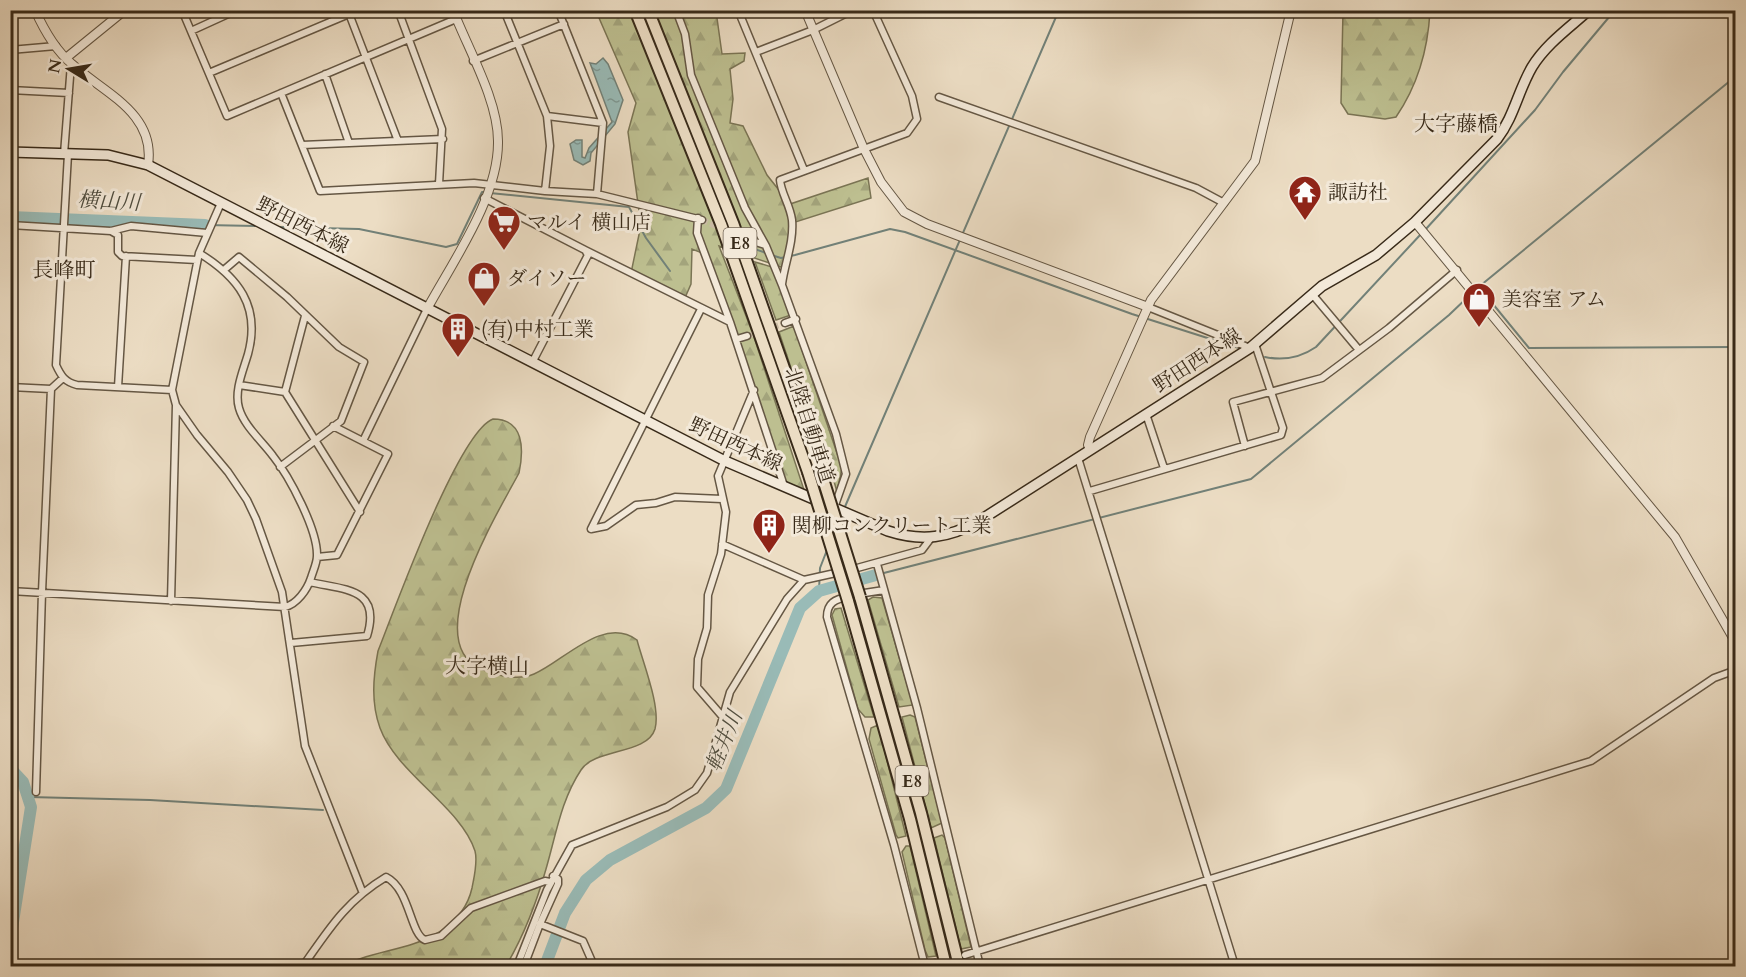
<svg xmlns="http://www.w3.org/2000/svg" width="1746" height="977" font-family="Cardo,'Noto Serif JP',serif">
<defs>
<pattern id="forest-firs" width="22" height="20" patternUnits="userSpaceOnUse" patternTransform="scale(1.5)"><rect width="22" height="20" fill="#bdbf90"/><path d="M5 1l3.5 6h-7zM16 11l3.5 6h-7z" fill="#a3a47c"/></pattern>
<pattern id="water-ripples" width="26" height="14" patternUnits="userSpaceOnUse" patternTransform="scale(1.5)"><rect width="26" height="14" fill="#99bbb7"/><path d="M2 4q2-2 4 0t4 0M15 11q2-2 4 0t4 0" fill="none" stroke="#7e9894"/></pattern>
</defs>
<rect width="100%" height="100%" fill="#ecddc4"/>
<filter id="stains"><feTurbulence type="fractalNoise" baseFrequency=".00333" numOctaves="4"/><feColorMatrix values="0 0 0 0 .2 0 0 0 0 .09 0 0 0 0 .02 0 0 0 .5 -.17"/></filter>
<radialGradient id="worn" r=".72"><stop offset=".6" stop-color="#630" stop-opacity="0"/><stop offset="1" stop-color="#630" stop-opacity=".3"/></radialGradient>
<path fill="url(#forest-firs)" stroke="#7a7454" stroke-width="1.5" d="M596,11h120l6,43 23,-1 -1,8 -14,8 3,30 -3,24 13,3 24,49 23,29 78,-26 3,20 -79,25 -8,45 -65,-22 34,88 53,162 -22,-10 -79,-232 -13,-5 -1,35 -7,16 -53,-27 10,-48 -13,-93 8,-29z
M1343,11h87c-2,38 -12,74 -34,106l-11,2 -37,-5 -7,-11z
M755,262l17,5 19,48 -15,5z
M794,326l48,142 -5,24 -5,-18 -9,-10 -44,-132z
M493,419c31,0 31,30 26,54 -20,38 -101,168 -38,196 17,7 36,12 53,5 29,-12 69,-59 103,-34 6,23 24,67 18,89 -8,26 -60,19 -74,41 -20,30 -25,65 -35,99 -9,32 -23,68 -40,97h-164c32,-16 68,-15 99,-35 15,-10 27,-25 31,-43 2,-11 6,-26 3,-37 -14,-44 -78,-77 -95,-123 -9,-25 -7,-50 -2,-77 16,-40 80,-219 115,-232z
M873,597l9,1 31,107 -14,2 -31,-107z
M841,608l33,109h-9l-7,-8 -26,-94 3,-6z
M910,715l5,2 27,106 -11,5 -29,-111z
M878,725l28,111 -8,2 -2,-3 -27,-96 2,-11z
M942,835l3,3 26,109 -10,2 -27,-111z
M906,846h4l26,110 -8,1 -3,-7 -23,-98z"/>
<path fill="url(#water-ripples)" stroke="#728178" stroke-width="1.5" d="M603,58l5,6 15,36 -8,24 -24,29 -1,8 -7,4 -9,-5 -4,-16 6,-4h6v17l3,1 4,-10 23,-26 -22,-59 6,1z"/>
<g fill="none" stroke-linecap="round" stroke-linejoin="round">
<path stroke="#728178" stroke-width="2" d="M490,193l139,14 17,31 24,33
M205,225l54,1
M277,227l82,2 87,18 11,-3 25,-52h2
M1425,230l110,-120 28,-38 52,-62
M746,246l20,7
M771,255l10,3 14,-3 95,-26 15,3 227,82 110,35
M1479,287l50,61 207,-1
M1475,290l261,-214
M1265,357c19,4 35,1 51,-10l105,-113
M844,509l215,-499
M876,575l375,-96 198,-164 22,-21
M819,591l1,-23 7,-18
M29,797l121,3 173,10"/>
<path stroke="#99bbb7" stroke-width="12" d="M10,217l195,8
M10,768l13,14 8,25 -21,134
M545,966l20,-53 21,-33 24,-20 96,-52 20,-19 74,-181 19,-17 57,-16"/>
<path stroke="#c8b9a2" stroke-width="6" stroke-dasharray="6 3" stroke-linecap="butt" d="M702,220l35,15
M747,336l38,-13"/>
<defs>
<path id="minor" d="M182,10l45,106 229,-97
M398,10l44,119 -3,55
M676,10l9,24 6,41 54,133 21,38 16,39 54,149 10,40 -12,34
M738,10l66,160
M348,11l50,130
M191,31l46,-21
M10,50l46,-4
M756,52l57,-22 40,-20
M473,61l91,-37
M209,73l140,-59
M325,74l24,69
M10,90l59,3
M281,93l39,98 154,-8 71,8 5,-45 -3,-30 -43,-106
M939,97l257,91 28,15
M547,116l56,7 -45,-113
M302,145l141,-6
M64,154l7,-90
M68,154l-12,211c5,11 9,17 21,20l95,5
M545,191l52,3 105,26
M597,194l6,-71
M484,198l101,52 3,5 -55,106
M221,203l-22,50 -27,137 4,15 21,30 31,37 19,28 9,19 26,73 23,154 57,145
M698,218l-1,15 33,89
M10,225l101,6 20,-5 76,7
M111,231l7,4v17l4,4 75,4
M746,239l19,6
M585,250l145,72 54,164
M225,269l14,-12 48,40 52,50 25,15 -23,59 -61,46
M782,284c3,-22 12,-42 10,-64 -2,-15 -11,-27 -12,-40l127,-47 10,-14 -5,-23 -39,-86
M1312,294l47,56
M1148,307l102,41
M305,316l-20,76 75,120
M785,323l11,-4
M737,339l10,-3
M239,385l46,7
M10,387l41,2 12,-11
M118,387l8,-131
M1146,414l18,54
M363,441l64,-132
M1245,446l-12,-44 89,-24 67,-50 68,-58
M1078,458l157,508
M1090,491l191,-56 2,-7 -28,-84
M591,529l110,-220
M591,529l15,-3 30,-21 20,-2 19,-6 47,2
M722,544l82,36
M317,557l20,-2 51,-101 -55,-28
M877,564l40,144 63,258
M850,570l72,-20 9,-12
M10,591l275,16c12,-3 22,-17 26,-29 2,-7 6,-15 6,-22 1,-26 -28,-80 -44,-100 -11,-15 -29,-30 -34,-48 -5,-17 4,-37 9,-54 13,-48 -10,-77 -49,-101
M858,594l26,-4
M848,597c-13,2 -21,6 -21,20l67,228 31,121
M171,601l5,-196
M291,643l76,-7c15,-49 -24,-46 -57,-54
M722,716l-25,-29 1,-28 9,-31 1,-33 13,-41 5,-42 -8,-36 36,-86
M36,792l6,-200 9,-203
M553,876l5,3v5l-18,40 43,17 11,25
M965,955l626,-194 123,-83 22,-8
M303,966c26,-37 43,-65 83,-89 24,12 24,57 39,63l16,-4 30,-28 74,-27 5,1
M517,966l30,-76 25,-45 95,-38 28,-17 12,-17 23,-81 57,-93 17,-19 36,-8
M524,966l16,-42
M923,966l12,-3"/>
<path id="tertiary" d="M35,10c9,20 20,40 37,54 32,29 84,49 76,101
M805,10l59,139 17,33 23,30 23,12 221,83
M66,58l59,-48
M1415,222l260,315 61,106
M427,309c26,-48 72,-112 71,-168 0,-41 -30,-92 -45,-131
M1091,449l-3,-4 2,-8 61,-137 104,-139 36,-151"/>
<path id="secondary" d="M10,152l98,3 40,10 577,296 163,70c34,11 61,7 91,-10l271,-173 72,-62 54,-31 39,-33 82,-83c17,-22 21,-48 35,-72 14,-23 37,-39 57,-57"/>
<path id="motorway" d="M635,10l86,214 87,248
M648,10l85,213 90,256
M860,597l61,216 38,153
M848,601l62,218 36,147"/>
</defs>
<use href="#minor" stroke="#655744" stroke-width="9"/>
<use href="#tertiary" stroke="#655744" stroke-width="10"/>
<use href="#secondary" stroke="#382a19" stroke-width="12"/>
<use href="#motorway" stroke="#382a19" stroke-width="14"/>
<use href="#minor" stroke="#f3e9d9" stroke-width="6"/>
<use href="#tertiary" stroke="#f3e9d9" stroke-width="8"/>
<use href="#secondary" stroke="#f3e9d9" stroke-width="9"/>
<use href="#motorway" stroke="#ecddc4" stroke-width="10"/>
<defs>
<path id="motorway-bridge" d="M808,472l40,129
M823,479l37,118"/>
</defs>
<use href="#motorway-bridge" stroke="#382a19" stroke-width="14" stroke-linecap="butt"/>
<use href="#motorway-bridge" stroke="#ecddc4" stroke-width="10"/>
</g>
<defs>
<symbol id="temple-pin" viewBox="-11 -11 22 30"><path d="M0 17L-7.5 6A9.5 9.5 0 1 1 7.5 6Z" fill="#8f2418" stroke="#f3e9d9"/><path d="M0-6L5-2H3V0L6.5 2.5H4V6H1.5V3h-3V6H-4V2.5H-6.5L-3 0V-2H-5Z" fill="#fff"/></symbol>
<symbol id="supermarket-pin" viewBox="-11 -11 22 30"><path d="M0 17L-7.5 6A9.5 9.5 0 1 1 7.5 6Z" fill="#8f2418" stroke="#f3e9d9"/><path d="M-6-5.5h2.5l.6 2H6L4.5 2H-2.5L-4.4-4H-6ZM-1.5 3.2a1.3 1.3 0 1 0 .1 0ZM3 3.2a1.3 1.3 0 1 0 .1 0Z" fill="#fff"/></symbol>
<symbol id="shop-pin" viewBox="-11 -11 22 30"><path d="M0 17L-7.5 6A9.5 9.5 0 1 1 7.5 6Z" fill="#8f2418" stroke="#f3e9d9"/><path d="M-5-2.5h2.3a2.7 3.5 0 0 1 5.4 0H5L5.5 6h-11ZM-1.5-2.5h3a1.5 2.3 0 0 0-3 0Z" fill="#fff"/></symbol>
<symbol id="building-pin" viewBox="-11 -11 22 30"><path d="M0 17L-7.5 6A9.5 9.5 0 1 1 7.5 6Z" fill="#8f2418" stroke="#f3e9d9"/><path d="M-4-6H4V6H1V3H-1V6H-4ZM-2.5-4.3h1.7v1.8h-1.7ZM.8-4.3h1.7v1.8H.8ZM-2.5-1h1.7V.8h-1.7ZM.8-1h1.7V.8H.8Z" fill="#fff"/></symbol>
</defs>
<g fill-rule="evenodd">
<use href="#temple-pin" x="1286" y="173" width="38" height="52"/>
<use href="#supermarket-pin" x="485" y="203" width="38" height="52"/>
<use href="#shop-pin" x="465" y="259" width="38" height="52"/>
<use href="#shop-pin" x="1460" y="280" width="38" height="52"/>
<use href="#building-pin" x="439" y="310" width="38" height="52"/>
<use href="#building-pin" x="750" y="506" width="38" height="52"/>
</g>
<g text-anchor="middle" stroke-width="6" stroke-linejoin="round" paint-order="stroke">
<g fill="#f3e9d9" stroke="#706353" stroke-width="1.5">
<rect x="723.5" y="228" width="33" height="30" rx="4.5"/>
<rect x="895.5" y="766" width="33" height="30" rx="4.5"/>
</g>
<g font-size="18" font-weight="bold" fill="#382a19">
<text x="740" y="249">E8</text>
<text x="912" y="787">E8</text>
</g>
<g font-size="20" fill="#382a19" stroke="#f3e9d9" text-anchor="start">
<text x="1328" y="199">諏訪社</text>
<text x="527" y="229">マルイ 横山店</text>
<text x="507" y="285">ダイソー</text>
<text x="1502" y="306">美容室 アム</text>
<text x="481" y="336">(有)中村工業</text>
<text x="792" y="532">関柳コンクリート工業</text>
</g>
<g font-size="20" fill="#382a19" stroke="#f3e9d9">
<text transform="translate(303 225) rotate(27)" y="7">野田西本線</text>
<text transform="translate(1197 360) rotate(-33)" y="7">野田西本線</text>
<text transform="translate(810 425) rotate(72)" y="7">北陸自動車道</text>
<text transform="translate(736 444) rotate(25)" y="7">野田西本線</text>
</g>
<g font-size="21" fill="#382a19" stroke="#f3e9d9">
<text x="1456" y="131">大字藤橋</text>
<text x="64" y="277">長峰町</text>
<text x="487" y="673">大字横山</text>
</g>
<g font-size="21" font-style="italic" fill="#504e40" stroke="#f3e9d9">
<text transform="translate(109 201) rotate(3)" y="7">横山川</text>
<text transform="translate(724 741) rotate(-68)" y="7">軽井川</text>
</g>
</g>
<rect width="1746" height="977" fill="none" stroke="#ecddc4" stroke-width="36"/>
<rect x="12" y="12" width="1722" height="953" fill="none" stroke="#382a19" stroke-width="3"/>
<rect x="18" y="18" width="1710" height="941" fill="none" stroke="#382a19" stroke-width="1.5"/>
<g transform="translate(69 69) rotate(281)" stroke="#f3e9d9" stroke-width="4.5" paint-order="stroke">
<path d="M0-4.5L10 22L0 15L-10 22Z" fill="#382a19"/>
<text y="-9" font-size="16" font-weight="bold" text-anchor="middle" fill="#382a19">N</text>
</g>
<rect width="100%" height="100%" filter="url(#stains)"/>
<rect width="100%" height="100%" fill="url(#worn)"/>
</svg>
